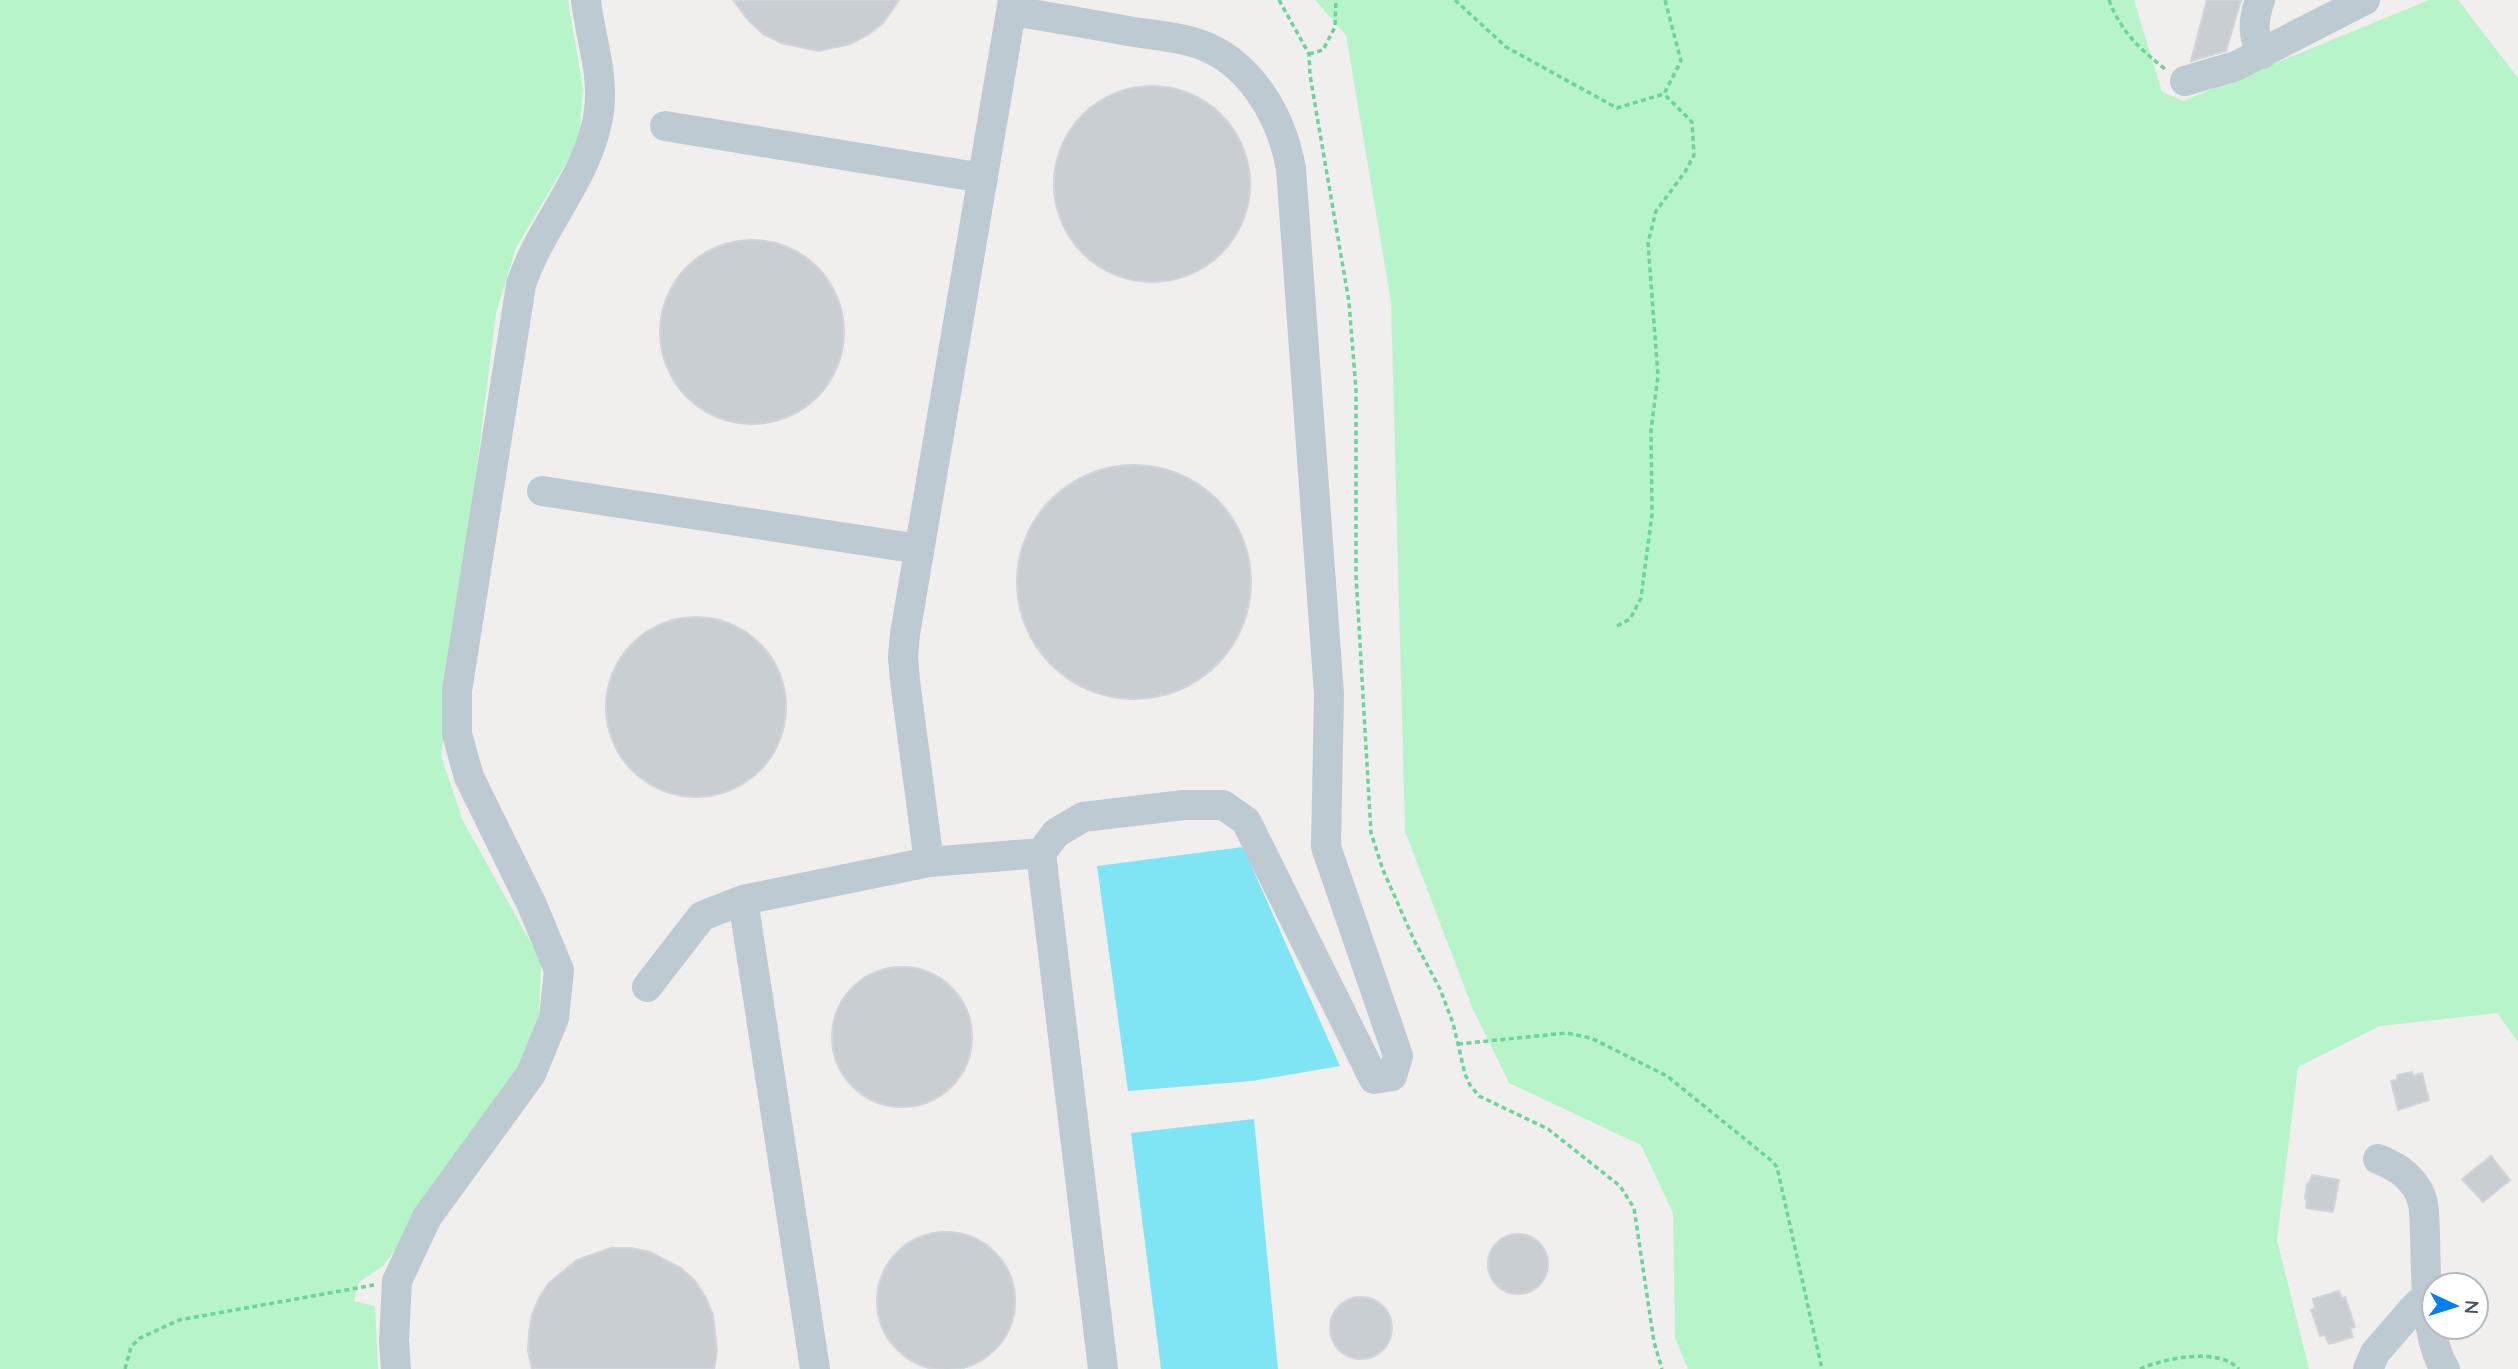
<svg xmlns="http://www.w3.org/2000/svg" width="2518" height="1369" font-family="Quicksand,sans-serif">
<rect width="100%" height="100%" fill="#f1eeee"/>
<path fill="#b7f4ca" d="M0,0h568l15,88 -4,53 -63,107 -20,65 -55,443 22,65 78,140 -2,57 -24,58 -94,138 -38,52 -24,16 -5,19 21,5 3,63h-378z
M1315,0h819l28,92 21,9 246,-101h29l60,78v964l-21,-29 -117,13 -82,41 -21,173 32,129h-621l-13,-31 -2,-125 -32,-68 -132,-62 -37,-76 -67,-176 -14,-529 -45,-267z"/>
<path fill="#7fe5f5" d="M1243,847l97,219 -88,15 -124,10 -31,-225z
M1254,1119l24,250h-117l-30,-236z"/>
<path fill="#c9ced3" stroke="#d1d4da" stroke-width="2" d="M733,0h166l-16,23 -15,12 -18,9 -31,7 -38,-8 -18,-9 -14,-13z
M2207,0h34l-15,51 -35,10z
M1054 184a98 98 0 1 1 196 0a98 98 0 1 1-196 0Z
M660 332a92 92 0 1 1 184 0a92 92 0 1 1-184 0Z
M1017 582a117 117 0 1 1 234 0a117 117 0 1 1-234 0Z
M606 707a90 90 0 1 1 180 0a90 90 0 1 1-180 0Z
M832 1037a70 70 0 1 1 140 0a70 70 0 1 1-140 0Z
M2412,1072l1,4 9,-3 7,27 -31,10 -7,-29 6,-1v-5z
M2491,1156l19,24 -27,22 -21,-23z
M2312,1175l27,5 -6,32 -27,-4 1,-8 -2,-1 2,-15 3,-2z
M877 1301a69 69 0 1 1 138 0a69 69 0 1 1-138 0Z
M1488 1264a30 30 0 1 1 60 0a30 30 0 1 1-60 0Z
M611,1248h20l19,4 31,16 14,13 11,17 7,17 4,36 -3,18h-182l-4,-18 1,-18 3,-18 7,-17 10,-15 28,-23z
M2339,1291l3,8 3,-2 10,30 -5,1 3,9 -24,7 -4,-9 -5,1 -9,-26 4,-2 -2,-9z
M1330 1328a31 31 0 1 1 62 0a31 31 0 1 1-62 0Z"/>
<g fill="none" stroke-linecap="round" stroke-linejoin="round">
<path stroke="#6bd599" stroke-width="3.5" stroke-dasharray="5 3.5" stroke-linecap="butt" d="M1279,0l30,54 1,21 39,227 7,88v185l15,258 12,37 31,70 26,49 13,34 12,51 5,11 9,11 69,33 72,57 14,22 20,134 8,27
M1455,0l51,47 111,61 47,-14 17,-33 -16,-61
M2109,0c12,32 30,48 56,69
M1309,54l14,-4 12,-23 1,-27
M1617,626l13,-7 11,-21 11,-84 -1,-84 7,-54 -10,-133 8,-32 29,-39 9,-17 -2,-33 -28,-28
M1458,1044l109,-11 24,5 76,38 105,85 5,6 45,202
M125,1369l6,-22 9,-9 39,-18 195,-35
M2140,1369c25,-11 78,-22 99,0"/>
<path stroke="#bdcad2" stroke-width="30" d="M2260,0c-7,20 -8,35 2,54
M2185,81l51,-15 129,-66
M665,126l318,52
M542,491l377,58
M1041,853l62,516
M929,862l-24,-181 -2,-24 2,-23 108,-634
M743,900l72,469
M647,987l55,-71 41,-16 186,-38 112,-9 15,-20 27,-16 101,-12h39l23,16 128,258 18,-3 6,-20 -5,-15 -67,-194 3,-153 -38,-525c-9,-52 -41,-109 -95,-126 -21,-7 -46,-8 -68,-12 -39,-7 -78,-14 -116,-20
M2378,1159c16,6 29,14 38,28 10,14 8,32 9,48 1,37 0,104 20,134
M396,1369l-2,-29 3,-59 30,-64 104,-143 23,-56 5,-48 -27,-65 -63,-128 -12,-43v-43l64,-406c19,-60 70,-110 78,-174 5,-38 -9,-74 -13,-111
M2368,1369l7,-16 38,-44 6,-6 10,-1"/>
</g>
<g transform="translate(2455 1306) rotate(94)"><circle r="33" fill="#ffffff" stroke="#b4babe" stroke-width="2"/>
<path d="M0-5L12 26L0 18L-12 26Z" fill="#067ff3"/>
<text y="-10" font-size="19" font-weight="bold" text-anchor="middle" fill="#44535d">N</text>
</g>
</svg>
